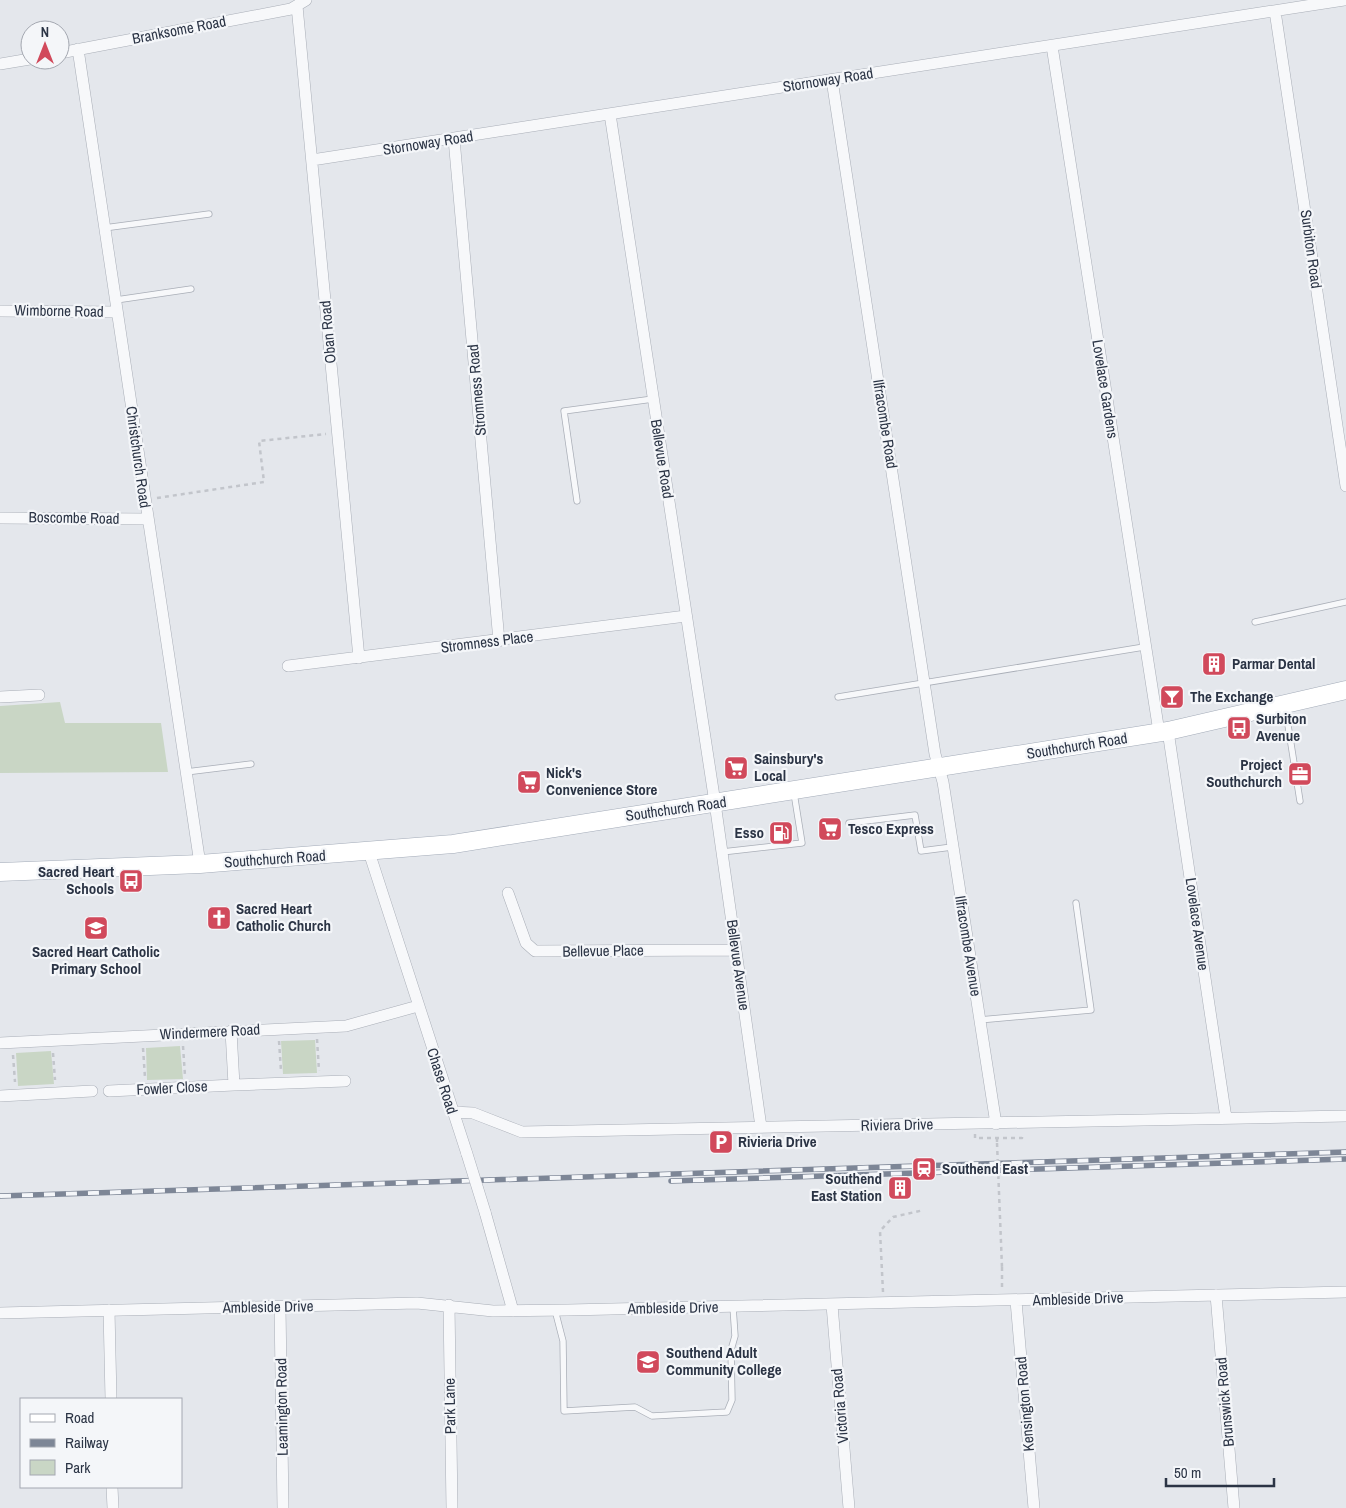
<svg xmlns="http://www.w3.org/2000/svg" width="1346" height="1508" font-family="'Archivo Narrow',sans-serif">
<rect width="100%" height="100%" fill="#e4e7ec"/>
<path fill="#c9d6c5" d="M60,702l5,21h96l7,49 -168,1v-67z
M315,1040l2,33 -34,1 -2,-33z
M180,1046l3,33 -36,1 -1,-32z
M51,1051l3,33 -36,2 -2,-33z"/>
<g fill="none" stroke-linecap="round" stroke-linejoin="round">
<defs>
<path id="service" d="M104,228l105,-14
M116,300l75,-11
M577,501l-13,-90 89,-12
M1255,622l91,-20
M838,697l306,-50
M1285,706l15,95
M186,772l65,-8
M849,823l66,-8 6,36 31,-4
M722,852l80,-9 -8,-50
M979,1020l112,-10 -15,-107
M555,1310l8,31 1,70 71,-4 17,9 75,-4 5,-12 -1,-50 4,-14 -2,-29"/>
<path id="minor" d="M297,6l62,652
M1275,11l71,475
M1052,46l107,686
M78,49l122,815
M60,53l231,-44 15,-9
M0,64l30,-5
M832,80l103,674 8,28 53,342
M610,114l105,689 46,324
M454,139l45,502
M312,160l1032,-160
M0,311l117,1
M0,518l148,1
M288,666l398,-50
M0,697l39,-2
M1168,731l58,387
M369,852l98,302
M508,893l18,50 9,8 201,-1
M231,1031l3,54 111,-4
M0,1043l346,-17 72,-20
M109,1091l125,-6
M0,1096l92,-5
M452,1112l21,1 49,19 824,-16
M485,1212l28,99
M1216,1295l18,213
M1016,1301l18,207
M449,1305l3,203
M832,1305l17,203
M280,1307l3,201
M109,1310l2,89
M0,1313l417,-10 76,8 75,-1 778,-18
M112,1487l1,21"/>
<path id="primary" d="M0,872l200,-8 253,-20 715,-113 178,-41"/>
</defs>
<use href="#service" stroke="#a9aeb7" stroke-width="7"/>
<use href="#minor" stroke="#a9aeb7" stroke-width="12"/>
<use href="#primary" stroke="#a3abb8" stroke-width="19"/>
<path stroke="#c2c5cb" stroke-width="2.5" stroke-dasharray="4 4" stroke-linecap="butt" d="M157,498l107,-16 -5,-41 67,-7
M317,1039l2,32
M279,1041l2,30
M183,1046l2,30
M143,1048l2,30
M53,1053l2,27
M13,1055l2,27
M975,1134v4h47v-3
M997,1138v5
M1002,1267v21
M883,1292l-3,-61 13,-14 31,-7"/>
<use href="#service" stroke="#f7f8fa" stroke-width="5.5"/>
<use href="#minor" stroke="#f7f8fa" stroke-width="11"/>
<use href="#primary" stroke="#fff" stroke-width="18"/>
<defs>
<path id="rail" d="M671,1181l675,-22
M0,1196l1346,-44"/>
</defs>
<use href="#rail" stroke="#7d8696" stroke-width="5.5"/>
<use href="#rail" stroke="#f4f6f9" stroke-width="4" stroke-dasharray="11" stroke-linecap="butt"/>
<defs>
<path id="minor-bridge" d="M467,1154l18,58"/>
</defs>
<use href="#minor-bridge" stroke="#a9aeb7" stroke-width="12" stroke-linecap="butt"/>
<path stroke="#c2c5cb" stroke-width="2.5" stroke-dasharray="4 4" stroke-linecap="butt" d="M997,1143l5,124"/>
<use href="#minor-bridge" stroke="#f7f8fa" stroke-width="11"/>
</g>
<defs>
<symbol id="building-square" viewBox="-11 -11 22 22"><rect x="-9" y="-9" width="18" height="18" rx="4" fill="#d1495b" stroke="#f4f6f9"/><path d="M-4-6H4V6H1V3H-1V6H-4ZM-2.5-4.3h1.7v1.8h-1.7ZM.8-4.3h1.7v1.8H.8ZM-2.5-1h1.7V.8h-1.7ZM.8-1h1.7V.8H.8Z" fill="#fff"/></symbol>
<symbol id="bar-square" viewBox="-11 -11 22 22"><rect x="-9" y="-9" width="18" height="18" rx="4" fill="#d1495b" stroke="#f4f6f9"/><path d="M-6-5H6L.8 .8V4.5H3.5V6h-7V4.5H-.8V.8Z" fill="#fff"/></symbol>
<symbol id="bus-square" viewBox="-11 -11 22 22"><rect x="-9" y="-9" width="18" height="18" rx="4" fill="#d1495b" stroke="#f4f6f9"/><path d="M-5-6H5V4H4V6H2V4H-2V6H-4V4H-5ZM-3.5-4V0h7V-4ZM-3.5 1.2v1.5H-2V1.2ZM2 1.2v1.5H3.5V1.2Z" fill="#fff"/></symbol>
<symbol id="supermarket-square" viewBox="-11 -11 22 22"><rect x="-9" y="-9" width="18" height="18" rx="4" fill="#d1495b" stroke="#f4f6f9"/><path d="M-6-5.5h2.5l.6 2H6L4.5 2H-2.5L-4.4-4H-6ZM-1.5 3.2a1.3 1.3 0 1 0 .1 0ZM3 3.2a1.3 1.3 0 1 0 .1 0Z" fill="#fff"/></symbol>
<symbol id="office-square" viewBox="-11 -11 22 22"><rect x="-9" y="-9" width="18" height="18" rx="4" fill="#d1495b" stroke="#f4f6f9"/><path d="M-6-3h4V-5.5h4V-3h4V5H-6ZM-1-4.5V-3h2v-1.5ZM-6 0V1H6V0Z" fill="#fff"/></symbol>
<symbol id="fuel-square" viewBox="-11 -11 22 22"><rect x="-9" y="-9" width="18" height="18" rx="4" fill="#d1495b" stroke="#f4f6f9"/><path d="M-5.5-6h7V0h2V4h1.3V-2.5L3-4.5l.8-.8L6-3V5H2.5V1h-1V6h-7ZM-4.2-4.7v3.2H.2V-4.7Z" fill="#fff"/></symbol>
<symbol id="church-square" viewBox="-11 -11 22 22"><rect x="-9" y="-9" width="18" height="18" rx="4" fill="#d1495b" stroke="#f4f6f9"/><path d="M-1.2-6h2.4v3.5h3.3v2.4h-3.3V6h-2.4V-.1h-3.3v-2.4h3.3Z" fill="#fff"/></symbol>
<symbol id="school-square" viewBox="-11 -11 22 22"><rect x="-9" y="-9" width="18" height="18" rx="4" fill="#d1495b" stroke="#f4f6f9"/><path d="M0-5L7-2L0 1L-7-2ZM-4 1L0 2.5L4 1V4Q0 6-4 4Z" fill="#fff"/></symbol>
<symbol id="parking-square" viewBox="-11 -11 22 22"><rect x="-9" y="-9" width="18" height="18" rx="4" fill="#d1495b" stroke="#f4f6f9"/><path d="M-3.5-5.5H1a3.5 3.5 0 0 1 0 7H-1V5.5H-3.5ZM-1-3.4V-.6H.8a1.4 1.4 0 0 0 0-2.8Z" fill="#fff"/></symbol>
<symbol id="station-square" viewBox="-11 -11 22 22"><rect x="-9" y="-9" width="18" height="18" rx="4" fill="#d1495b" stroke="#f4f6f9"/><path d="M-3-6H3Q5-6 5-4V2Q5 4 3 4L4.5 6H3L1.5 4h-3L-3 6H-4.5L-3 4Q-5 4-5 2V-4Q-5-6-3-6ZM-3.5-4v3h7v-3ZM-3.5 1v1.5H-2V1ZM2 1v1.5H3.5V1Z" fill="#fff"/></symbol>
<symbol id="university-square" viewBox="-11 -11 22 22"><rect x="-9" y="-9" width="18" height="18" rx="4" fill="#d1495b" stroke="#f4f6f9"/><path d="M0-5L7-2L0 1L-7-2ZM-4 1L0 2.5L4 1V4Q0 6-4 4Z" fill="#fff"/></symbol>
</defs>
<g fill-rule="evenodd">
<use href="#building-square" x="1200" y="650" width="28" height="28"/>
<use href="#bar-square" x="1158" y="683" width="28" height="28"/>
<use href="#bus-square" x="1225" y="714" width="28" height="28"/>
<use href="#supermarket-square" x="722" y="754" width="28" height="28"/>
<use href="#office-square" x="1286" y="760" width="28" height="28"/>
<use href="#supermarket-square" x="515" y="768" width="28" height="28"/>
<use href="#supermarket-square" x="816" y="815" width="28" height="28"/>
<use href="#fuel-square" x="767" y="819" width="28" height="28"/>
<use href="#bus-square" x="117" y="867" width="28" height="28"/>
<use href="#church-square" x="205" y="904" width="28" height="28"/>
<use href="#school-square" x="82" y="914" width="28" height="28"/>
<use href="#parking-square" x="707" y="1128" width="28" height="28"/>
<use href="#station-square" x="910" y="1155" width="28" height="28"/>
<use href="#building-square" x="886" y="1174" width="28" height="28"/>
<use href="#university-square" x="634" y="1348" width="28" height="28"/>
</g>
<g text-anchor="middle" stroke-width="4.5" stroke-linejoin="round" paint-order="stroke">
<g font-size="15" fill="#2b3445" stroke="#f4f6f9">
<text transform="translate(179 30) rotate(-11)" y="5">Branksome Road</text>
<text transform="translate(828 80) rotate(-9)" y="5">Stornoway Road</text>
<text transform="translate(428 143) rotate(-9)" y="5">Stornoway Road</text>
<text transform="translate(1311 249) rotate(82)" y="5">Surbiton Road</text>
<text transform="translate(59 311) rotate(1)" y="5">Wimborne Road</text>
<text transform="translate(328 332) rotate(-95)" y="5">Oban Road</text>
<text transform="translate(1105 389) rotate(81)" y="5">Lovelace Gardens</text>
<text transform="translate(477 390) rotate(-95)" y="5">Stromness Road</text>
<text transform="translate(885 424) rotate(81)" y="5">Ilfracombe Road</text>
<text transform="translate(138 457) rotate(82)" y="5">Christchurch Road</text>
<text transform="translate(662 459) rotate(81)" y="5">Bellevue Road</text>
<text transform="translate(74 518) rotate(1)" y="5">Boscombe Road</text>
<text transform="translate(487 642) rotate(-7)" y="5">Stromness Place</text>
<text transform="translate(1077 746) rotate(-9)" y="5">Southchurch Road</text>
<text transform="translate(676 809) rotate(-8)" y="5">Southchurch Road</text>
<text transform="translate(275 859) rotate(-4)" y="5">Southchurch Road</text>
<text transform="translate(1197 924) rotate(82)" y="5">Lovelace Avenue</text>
<text transform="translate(968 946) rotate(81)" y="5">Ilfracombe Avenue</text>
<text transform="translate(603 951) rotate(-1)" y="5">Bellevue Place</text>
<text transform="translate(738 965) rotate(82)" y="5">Bellevue Avenue</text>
<text transform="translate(210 1032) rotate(-3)" y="5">Windermere Road</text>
<text transform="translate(442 1081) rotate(72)" y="5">Chase Road</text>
<text transform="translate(172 1088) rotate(-3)" y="5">Fowler Close</text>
<text transform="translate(897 1125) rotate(-1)" y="5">Riviera Drive</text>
<text transform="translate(1078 1299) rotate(-2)" y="5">Ambleside Drive</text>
<text transform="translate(268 1307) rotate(-1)" y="5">Ambleside Drive</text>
<text transform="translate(673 1308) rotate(-1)" y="5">Ambleside Drive</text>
<text transform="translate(1225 1402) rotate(-95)" y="5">Brunswick Road</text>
<text transform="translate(1025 1404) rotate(-95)" y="5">Kensington Road</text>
<text transform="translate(450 1406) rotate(-91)" y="5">Park Lane</text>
<text transform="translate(840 1406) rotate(-95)" y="5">Victoria Road</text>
<text transform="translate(282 1407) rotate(-91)" y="5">Leamington Road</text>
</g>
<g font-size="15" font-weight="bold" fill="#2b3445" stroke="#f4f6f9" text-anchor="start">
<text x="1232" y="669">Parmar Dental</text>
<text x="1190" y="702">The Exchange</text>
<text x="1256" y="724">Surbiton<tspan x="1256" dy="17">Avenue</tspan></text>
<text x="754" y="764">Sainsbury's<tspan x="754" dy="17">Local</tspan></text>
<text x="1282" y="770" text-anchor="end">Project<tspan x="1282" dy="17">Southchurch</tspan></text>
<text x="546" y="778">Nick's<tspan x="546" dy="17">Convenience Store</tspan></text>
<text x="848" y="834">Tesco Express</text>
<text x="764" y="838" text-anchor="end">Esso</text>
<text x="114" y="877" text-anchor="end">Sacred Heart<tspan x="114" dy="17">Schools</tspan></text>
<text x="236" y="914">Sacred Heart<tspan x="236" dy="17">Catholic Church</tspan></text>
<text x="96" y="957" text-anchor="middle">Sacred Heart Catholic<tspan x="96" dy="17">Primary School</tspan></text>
<text x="738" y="1147">Rivieria Drive</text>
<text x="942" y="1174">Southend East</text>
<text x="882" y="1184" text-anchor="end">Southend<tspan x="882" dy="17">East Station</tspan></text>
<text x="666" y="1358">Southend Adult<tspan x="666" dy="17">Community College</tspan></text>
</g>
</g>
<rect x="20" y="1398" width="162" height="90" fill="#f4f6f9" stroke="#a4a8b1"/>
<rect x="30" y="1414" width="25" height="8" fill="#ffffff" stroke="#a4a8b1"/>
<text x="65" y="1423" font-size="15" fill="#2b3445">Road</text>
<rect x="30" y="1439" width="25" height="8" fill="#7d8696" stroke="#a4a8b1"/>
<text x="65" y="1448" font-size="15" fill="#2b3445">Railway</text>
<rect x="30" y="1460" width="25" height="15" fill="#c9d6c5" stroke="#a4a8b1"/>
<text x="65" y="1473" font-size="15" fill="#2b3445">Park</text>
<g transform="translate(45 45)"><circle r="24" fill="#f4f6f9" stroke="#a4a8b1"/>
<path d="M0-4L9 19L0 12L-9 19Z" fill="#d1495b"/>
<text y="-8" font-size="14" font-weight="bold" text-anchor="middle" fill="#2b3445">N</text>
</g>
<path d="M1166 1478v8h108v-8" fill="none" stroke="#2b3445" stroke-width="2.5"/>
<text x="1174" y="1478" font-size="15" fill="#2b3445" stroke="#f4f6f9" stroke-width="4" paint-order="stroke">50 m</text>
</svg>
